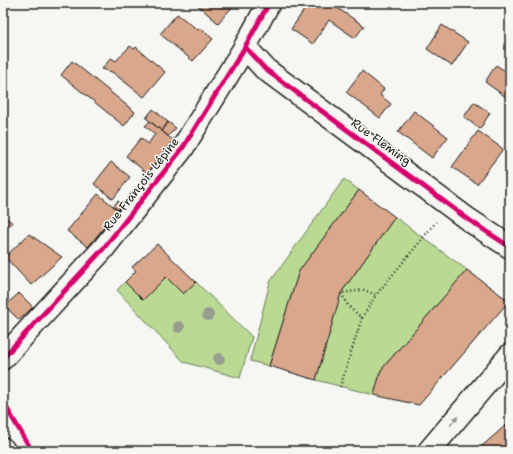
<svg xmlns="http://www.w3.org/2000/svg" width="513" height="454" font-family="'Shantell Sans',sans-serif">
<rect width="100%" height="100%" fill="#f6f6f2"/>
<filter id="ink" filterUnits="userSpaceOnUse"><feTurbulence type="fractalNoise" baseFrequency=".025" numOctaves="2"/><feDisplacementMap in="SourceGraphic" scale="8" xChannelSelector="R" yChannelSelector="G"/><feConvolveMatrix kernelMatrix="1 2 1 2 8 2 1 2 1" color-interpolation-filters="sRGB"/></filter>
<g filter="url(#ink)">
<path fill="#bada93" stroke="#6b7b58" d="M344,179l15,11 -60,81 -30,95 -19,-5 20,-79z
M395,217l72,53 -86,100 -7,25 -58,-15 25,-87z
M166,277l17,17 13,-12 56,55 -12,41 -56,-16 -67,-72 8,-8 18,18z"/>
<path fill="#d9a78b" stroke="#1c1c1c" d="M195,3h41l-18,20z
M309,3h21l34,23 -9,12 -26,-18 -16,24 -22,-15z
M177,14l21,16 2,-2 13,11 -20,22 -33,-27z
M442,25l26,17 -16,24 -25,-17z
M130,46l4,3 2,-2 29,25 -21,25 -32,-25 -10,-3 9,-11 5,3z
M72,61l63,51 -11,14 -63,-51z
M496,65l14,9v26l-25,-18z
M362,71l22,18 -4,6 11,9 -11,14 -34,-26z
M474,102l16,11 -10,16 -16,-12z
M153,109l15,13 -6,9 -16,-13z
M414,111l34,26 -16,21 -34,-26z
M150,121l25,21 -27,32 -22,-18 15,-18 7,6 7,-10 -10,-8z
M168,122l8,6 -8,8 -6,-5z
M478,131l25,18 -26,35 -25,-17z
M111,162l19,15 -17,22 -19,-15z
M359,190l36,27 -54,76 -25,87 -47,-14 30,-95z
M98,194l20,16 -30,37 -21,-16z
M510,198v10l-4,-3z
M118,201l4,4 -4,5 -5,-4z
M3,216l10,7 -10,5z
M29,234l33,23 -31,28 -26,-28z
M157,244l39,38 -13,12 -17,-17 -23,23 -18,-18 11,-11 -4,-4z
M467,270l42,31 -90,104 -45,-10 7,-25z
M19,293l14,14 -14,13 -14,-14z
M506,425l4,5v21h-26l-3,-4z"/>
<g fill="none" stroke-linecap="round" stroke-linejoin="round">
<defs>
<path id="minor" d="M245,47l20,22 204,151 41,27
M3,358l100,-109 79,-100 63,-102 24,-44
M429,451l81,-96"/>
<path id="secondary" d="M3,449l1,2"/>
</defs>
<use href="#minor" stroke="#1c1c1c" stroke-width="25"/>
<use href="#secondary" stroke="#1c1c1c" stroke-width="25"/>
<path stroke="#1c1c1c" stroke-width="2.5" stroke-dasharray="1 3" stroke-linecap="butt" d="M362,318l14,-23
M340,387l22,-69 -13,-11 -8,-14 23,-3 12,5 60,-73"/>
<use href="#minor" stroke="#f6f6f2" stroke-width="22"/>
<use href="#secondary" stroke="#f6f6f2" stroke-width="22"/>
<defs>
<path id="cycleway" d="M245,47l20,22 204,151 41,27
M3,358l100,-109 79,-100 63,-102 24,-44
M3,402l29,49"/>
</defs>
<use href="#cycleway" stroke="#f6f6f2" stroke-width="8"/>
<use href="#cycleway" stroke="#d6006c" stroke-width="5"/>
</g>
<g fill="#989d90">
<circle cx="208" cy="315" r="6"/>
<circle cx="179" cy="327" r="6"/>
<circle cx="219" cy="359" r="6"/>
</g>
<defs><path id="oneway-solid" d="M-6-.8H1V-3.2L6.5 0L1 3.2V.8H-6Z"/></defs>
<use fill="#949492" href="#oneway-solid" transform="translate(454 421) rotate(-50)"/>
</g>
<g text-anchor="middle" stroke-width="3" stroke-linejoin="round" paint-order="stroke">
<g font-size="12" fill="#1c1c1c" stroke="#f6f6f2">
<text transform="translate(381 142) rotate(36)" y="4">Rue Fleming</text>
<text transform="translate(141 184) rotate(-52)" y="4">Rue François Lépine</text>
</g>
</g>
<rect width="513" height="454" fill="none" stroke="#f6f6f2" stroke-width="16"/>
<rect x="8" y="8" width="497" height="438" fill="none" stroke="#1c1c1c" stroke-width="1.5" filter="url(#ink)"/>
</svg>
